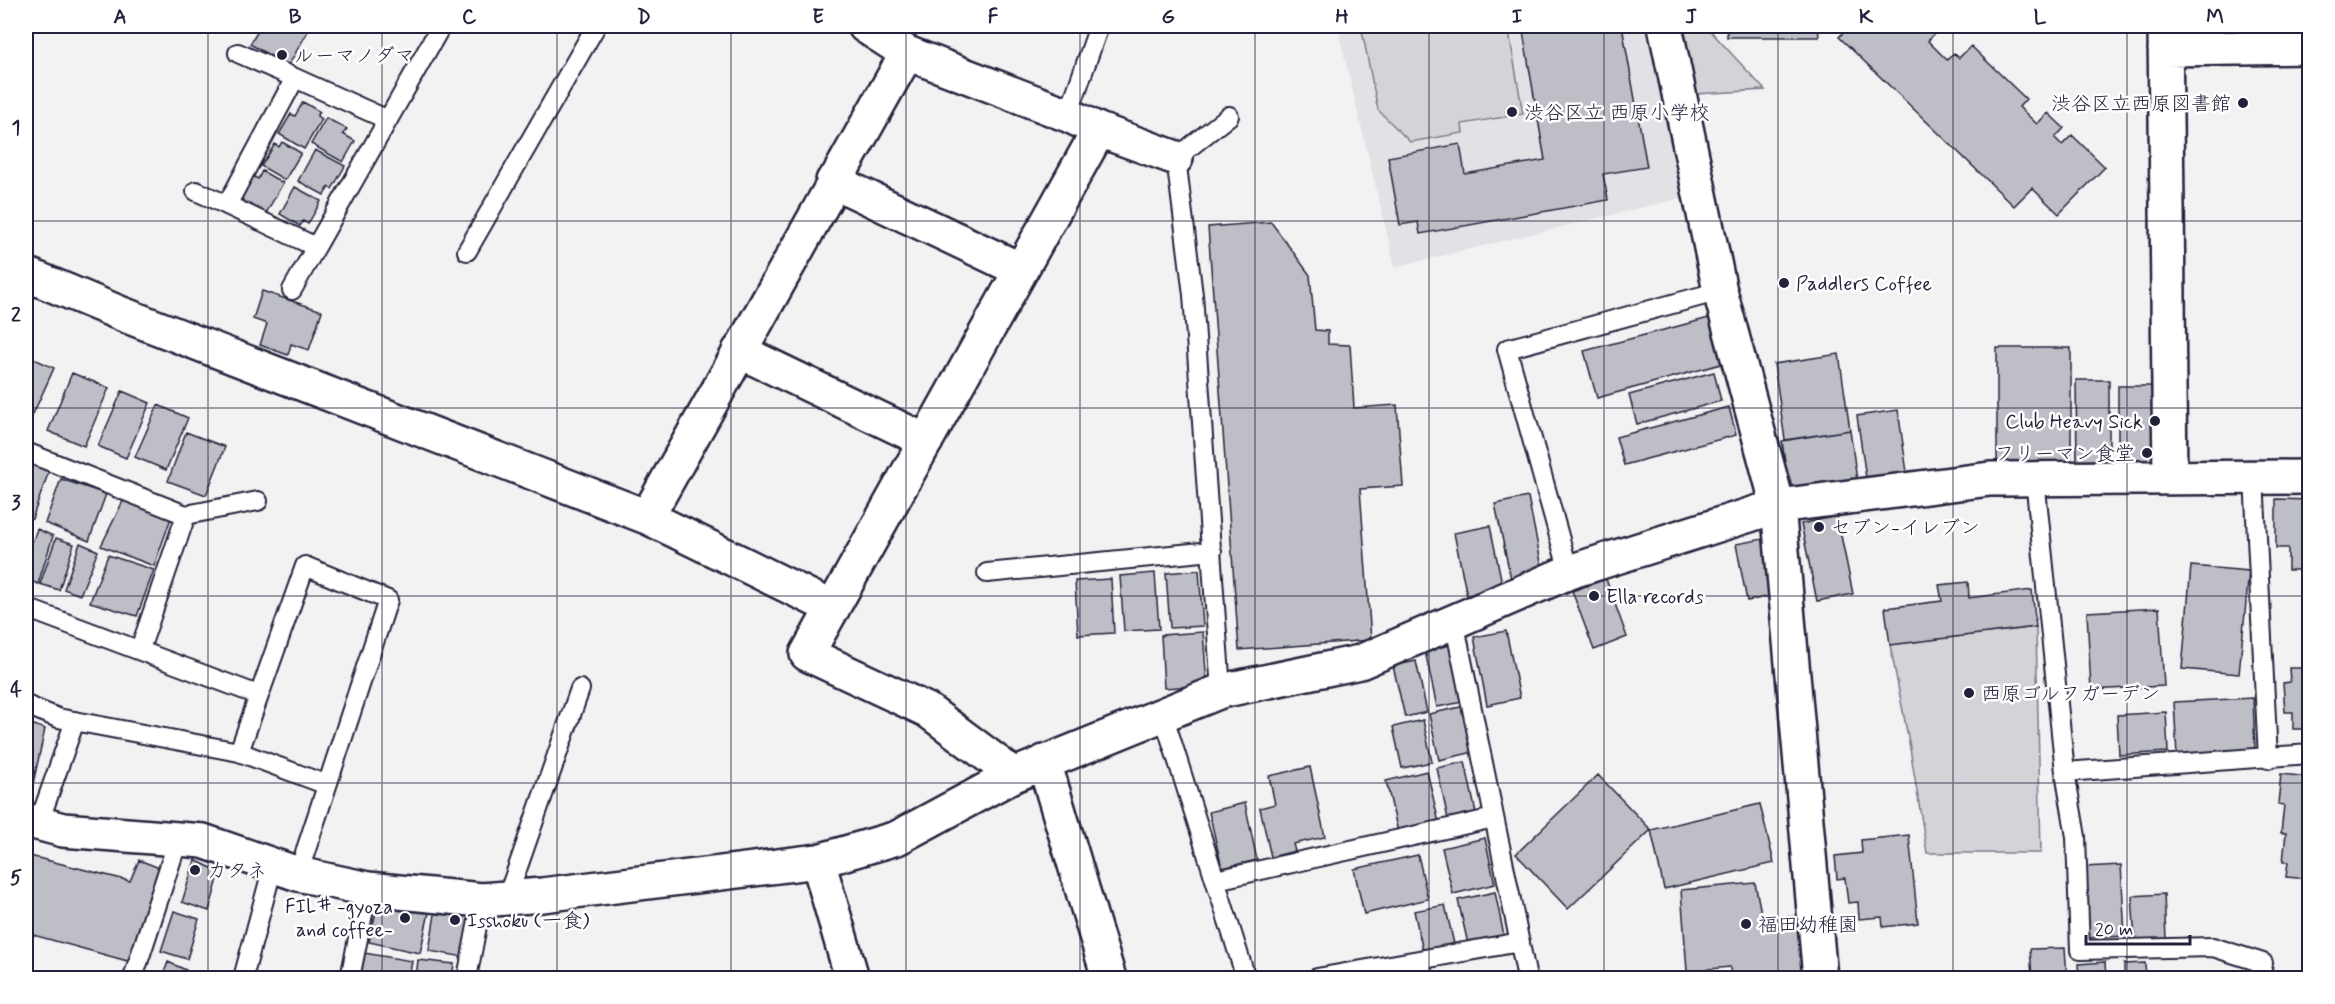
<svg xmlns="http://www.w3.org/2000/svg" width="2335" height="1004" font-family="Mynerve,'Klee One',sans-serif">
<rect width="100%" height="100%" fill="#f2f2f3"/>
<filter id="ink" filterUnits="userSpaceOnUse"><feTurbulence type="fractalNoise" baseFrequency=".0167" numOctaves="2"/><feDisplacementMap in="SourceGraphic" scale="12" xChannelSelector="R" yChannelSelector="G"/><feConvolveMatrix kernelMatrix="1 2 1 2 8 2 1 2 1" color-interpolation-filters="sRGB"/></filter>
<g filter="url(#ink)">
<path fill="#e2e2e6" d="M1337,26h312l33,172 -287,69z"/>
<path fill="#d3d3d8" stroke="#7a7a8a" stroke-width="1.5" d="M1361,26h147l15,88 -61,10 1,9 -53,9 -32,-32z
M1684,26h22l59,64 -70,4z
M2036,627l5,226h-114l-18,-111 -19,-97z"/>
<path fill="#bebec6" stroke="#22223b" stroke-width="1.5" d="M261,26h50l-23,40 -38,-22z
M1522,26h100l25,141 -44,7 5,26 -188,34 -2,-12 -18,3 -12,-68 72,-13 5,30 80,-14z
M1727,26h91l1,11h-92z
M1850,26h91l-13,15 19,19 7,-7 5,5 12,-12 55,53 -7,8 18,17 11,-11 16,15 -9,10 7,7 10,-10 33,32 -46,47 -27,-26 -18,18 -175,-169z
M2188,26h67v7l-67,-2z
M303,102l17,10 -3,4 5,3 -18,30 -25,-15 12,-20 4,2z
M326,118l21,11 -4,5 12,7 -12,21 -32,-18z
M282,142l19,11 -16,27 -24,-14 14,-22 4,3z
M315,150l30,16 -13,23 -3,-2 -5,8 -26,-14z
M262,171l21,12 -18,32 -21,-12 -3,-8 11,-19 6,3z
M295,187l26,14 -13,23 -5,-3 -3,5 -20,-12z
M1271,222l39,53 5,55 13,1v13l22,1 4,63 43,-3 6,81 -43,3 11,151 -132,10 -31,-423z
M262,291l60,20 -13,39 -18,-6 -3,11 -28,-10 7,-21 -14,-5z
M1709,318l12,46 -124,34 -13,-47z
M1997,348h74v114h-74z
M1839,354l11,76 -65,10 -11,-76z
M26,355l28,13 -25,55 -3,-2z
M1714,372l7,29 -84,23 -8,-29z
M72,373l37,15 -25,58 -36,-15z
M2076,380h33v84h-32z
M2118,386h41v81l-41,1z
M122,391l28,12 -24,55 -28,-12z
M158,405l30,13 -22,52 -31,-13z
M1729,407l7,28 -112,30 -8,-28z
M1898,410l10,69 -41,6 -10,-69z
M1850,430l8,57 -68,10 -8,-56z
M186,432l39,15 -19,48 -38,-14z
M26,462l23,9 -17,48 -6,-2z
M61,479l45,15 -17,47 -44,-18z
M1528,497l15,75 -32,7 -16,-75z
M124,499l47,19 -17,48 -53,-20z
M2276,499l34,1v70h-22v-22h-12z
M1837,516l16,78 -36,7 -16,-77z
M1490,526l13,62 -36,8 -13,-63z
M37,529l16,7 -15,48 -12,-5v-19z
M56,538l18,6 -15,46 -19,-6z
M1763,539l12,56 -28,6 -11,-57z
M80,543l18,8 -18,44 -16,-6z
M108,555l46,15 -17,46 -47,-14z
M2191,566l58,5 -10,103 -57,-5z
M1199,570l4,56 -33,2 -4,-55z
M1155,573l4,56 -35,2 -4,-55z
M1111,579l3,54 -36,2 -3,-54z
M1606,579l21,58 -33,13 -22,-59z
M1968,582l1,16 63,-8 4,37 -146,18 -5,-37 57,-7 -3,-16z
M2159,608l5,78 -73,4 -4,-78z
M2304,610h6v56h-4z
M1506,631l14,67 -33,7 -13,-68z
M1203,632l4,53 -43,3 -3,-53z
M1450,645l13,57 -26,5 -12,-56z
M1416,661l11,51 -22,5 -12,-51z
M2289,668h21v61h-17v-17h-8l-2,-29 7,-1z
M2253,698l2,53 -78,5 -3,-54z
M1465,706l9,46 -35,8 -10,-46z
M2166,712l2,40 -49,3 -2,-40z
M1423,720l9,42 -30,6 -9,-41z
M26,722l19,7 -14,64 -5,-1z
M1465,762l11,51 -28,6 -11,-51z
M1310,767l15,70 -32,7 2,7 -24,6 -11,-49 15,-4 -6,-28z
M1427,771l12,52 -41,9 -12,-51z
M2281,774l29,3v102l-24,-2 2,-15h-5l3,-29h-5l3,-28 -6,-1z
M1598,775l53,55 -83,79 -52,-55z
M1245,803l12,57 -35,8 -13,-56z
M1760,804l14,59 -110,26 -13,-59z
M1909,835l9,88 -35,4 -1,-10 -23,2 -1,-17 -10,1 -3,-25 -8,1 -2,-23 27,-3 -1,-13z
M1485,838l10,46 -42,10 -11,-46z
M26,855l104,26 9,-21 23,9 -31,93 -105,-29z
M1418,855l10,44 -64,15 -10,-45z
M195,860l25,12 -11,39 -27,-9z
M2121,865l4,71 -37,2 -3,-71z
M1755,883l7,35 39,-2 5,62h-75l-1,-11 -43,4 -6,-81z
M1495,892l9,44 -36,8 -10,-44z
M2164,894l2,45 -31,2 -3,-45z
M379,898l51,10 -10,45 -51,-11z
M1445,905l9,39 -31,7 -9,-40z
M436,908l35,6 -7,43 -35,-6z
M174,911l25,8 -12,40 -26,-8z
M2065,948l2,30h-35l-2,-29z
M364,953l48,8 -3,17h-49z
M418,960l36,4 -2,14h-36z
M168,962l18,8 -2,8h-22z
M2105,962l1,16h-27l-1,-14z
M2145,963l1,15h-22v-14z"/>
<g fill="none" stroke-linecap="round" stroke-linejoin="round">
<defs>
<path id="lane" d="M238,53l57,25
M1068,115l31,-89
M388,120l-93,-42 -68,127 89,42 125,-221
M196,191l31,14
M467,251l129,-225
M292,290l24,-43
M26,452l160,63 -46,134
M2254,477l14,282
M2035,479l30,293 11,65 4,113 133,-3 50,16 -3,15
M186,515l72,-14
M1569,572l-62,-223 213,-58
M987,573l225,-22
M26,608l232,87
M1454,621l73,357
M1221,691l-28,-396 -17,-137 53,-42
M26,705l32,13 181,34 88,33
M1163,714l83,264
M239,752l66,-186 83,34 -90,274
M2065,772l245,-18
M38,825l37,-104
M1216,880l278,-62
M507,898l73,-209
M1420,960l4,18
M133,978l45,-138
M243,978l30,-112
M350,978l18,-89
M467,978l15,-78
M1317,978l203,-36"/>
<path id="street" d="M865,26l42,27 161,62 31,15 77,28
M1665,26l55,265 58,215 42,472
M2165,26l5,452
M2165,49l145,-2
M833,181l188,89
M26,274l96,40 525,203 186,91
M739,351l187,90
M647,517l260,-464
M1044,762l65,216
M1014,775l-87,-65 -120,-56 292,-524
M26,820l37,10 140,11 95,33 70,15 114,11 60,-5 276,-34 79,-23 117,-63 207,-84 139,-29 209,-90 209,-66 212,-27 320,-2
M818,861l34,117"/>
</defs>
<use href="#lane" stroke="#22223b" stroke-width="22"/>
<use href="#street" stroke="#22223b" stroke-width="38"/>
<use href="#lane" stroke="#fff" stroke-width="18"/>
<use href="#street" stroke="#fff" stroke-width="33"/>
</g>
</g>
<path fill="none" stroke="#22223b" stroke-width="1.5" stroke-opacity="0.55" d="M208,26v952M382,26v952M557,26v952M731,26v952M906,26v952M1080,26v952M1255,26v952M1429,26v952M1604,26v952M1778,26v952M1953,26v952M2127,26v952M26,221h2284M26,408h2284M26,596h2284M26,783h2284"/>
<g fill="#22223b" stroke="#fff" stroke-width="2">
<circle cx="282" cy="55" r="6"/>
<circle cx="2243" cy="103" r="6"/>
<circle cx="1512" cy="112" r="6"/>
<circle cx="1784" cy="283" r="6"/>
<circle cx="2155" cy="421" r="6"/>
<circle cx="2147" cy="453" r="6"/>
<circle cx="1819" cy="527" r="6"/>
<circle cx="1594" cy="596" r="6"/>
<circle cx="1969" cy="693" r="6"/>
<circle cx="195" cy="870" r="6"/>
<circle cx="405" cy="918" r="6"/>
<circle cx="455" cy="920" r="6"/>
<circle cx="1746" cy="924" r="6"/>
</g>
<g text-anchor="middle" stroke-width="5" stroke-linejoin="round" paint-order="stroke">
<g font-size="20" fill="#22223b" stroke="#fff" text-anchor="start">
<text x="294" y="62">ルーマノダマ</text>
<text x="2231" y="110" text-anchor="end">渋谷区立西原図書館</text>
<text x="1524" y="119">渋谷区立 西原小学校</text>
<text x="1796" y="290">Paddlers Coffee</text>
<text x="2143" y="428" text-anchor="end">Club Heavy Sick</text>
<text x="2135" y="460" text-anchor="end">フリーマン食堂</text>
<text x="1831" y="534">セブン-イレブン</text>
<text x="1606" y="603">Ella records</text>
<text x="1981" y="700">西原ゴルフガーデン</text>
<text x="207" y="877">カタネ</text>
<text x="393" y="913" text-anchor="end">FIL# -gyoza<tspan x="393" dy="23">and coffee-</tspan></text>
<text x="467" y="927">Isshoku (一食)</text>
<text x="1758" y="931">福田幼稚園</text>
</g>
</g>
<rect width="2335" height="1004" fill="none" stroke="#fff" stroke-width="66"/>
<path d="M2086 935v9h104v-9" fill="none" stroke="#22223b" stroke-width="3"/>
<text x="2095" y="935" font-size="18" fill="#22223b" stroke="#ffffff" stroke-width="4.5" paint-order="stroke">20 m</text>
<rect x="33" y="33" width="2269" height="938" fill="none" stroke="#22223b" stroke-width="2"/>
<g font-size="20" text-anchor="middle" font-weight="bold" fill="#22223b">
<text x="120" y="23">A</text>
<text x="295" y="23">B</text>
<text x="469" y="23">C</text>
<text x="644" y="23">D</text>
<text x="818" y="23">E</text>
<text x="993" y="23">F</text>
<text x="1168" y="23">G</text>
<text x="1342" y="23">H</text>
<text x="1517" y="23">I</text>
<text x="1691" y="23">J</text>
<text x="1866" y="23">K</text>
<text x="2040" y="23">L</text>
<text x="2215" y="23">M</text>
<text x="16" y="134">1</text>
<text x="16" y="321">2</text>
<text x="16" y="509">3</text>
<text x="16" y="696">4</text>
<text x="16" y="884">5</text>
</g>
</svg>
